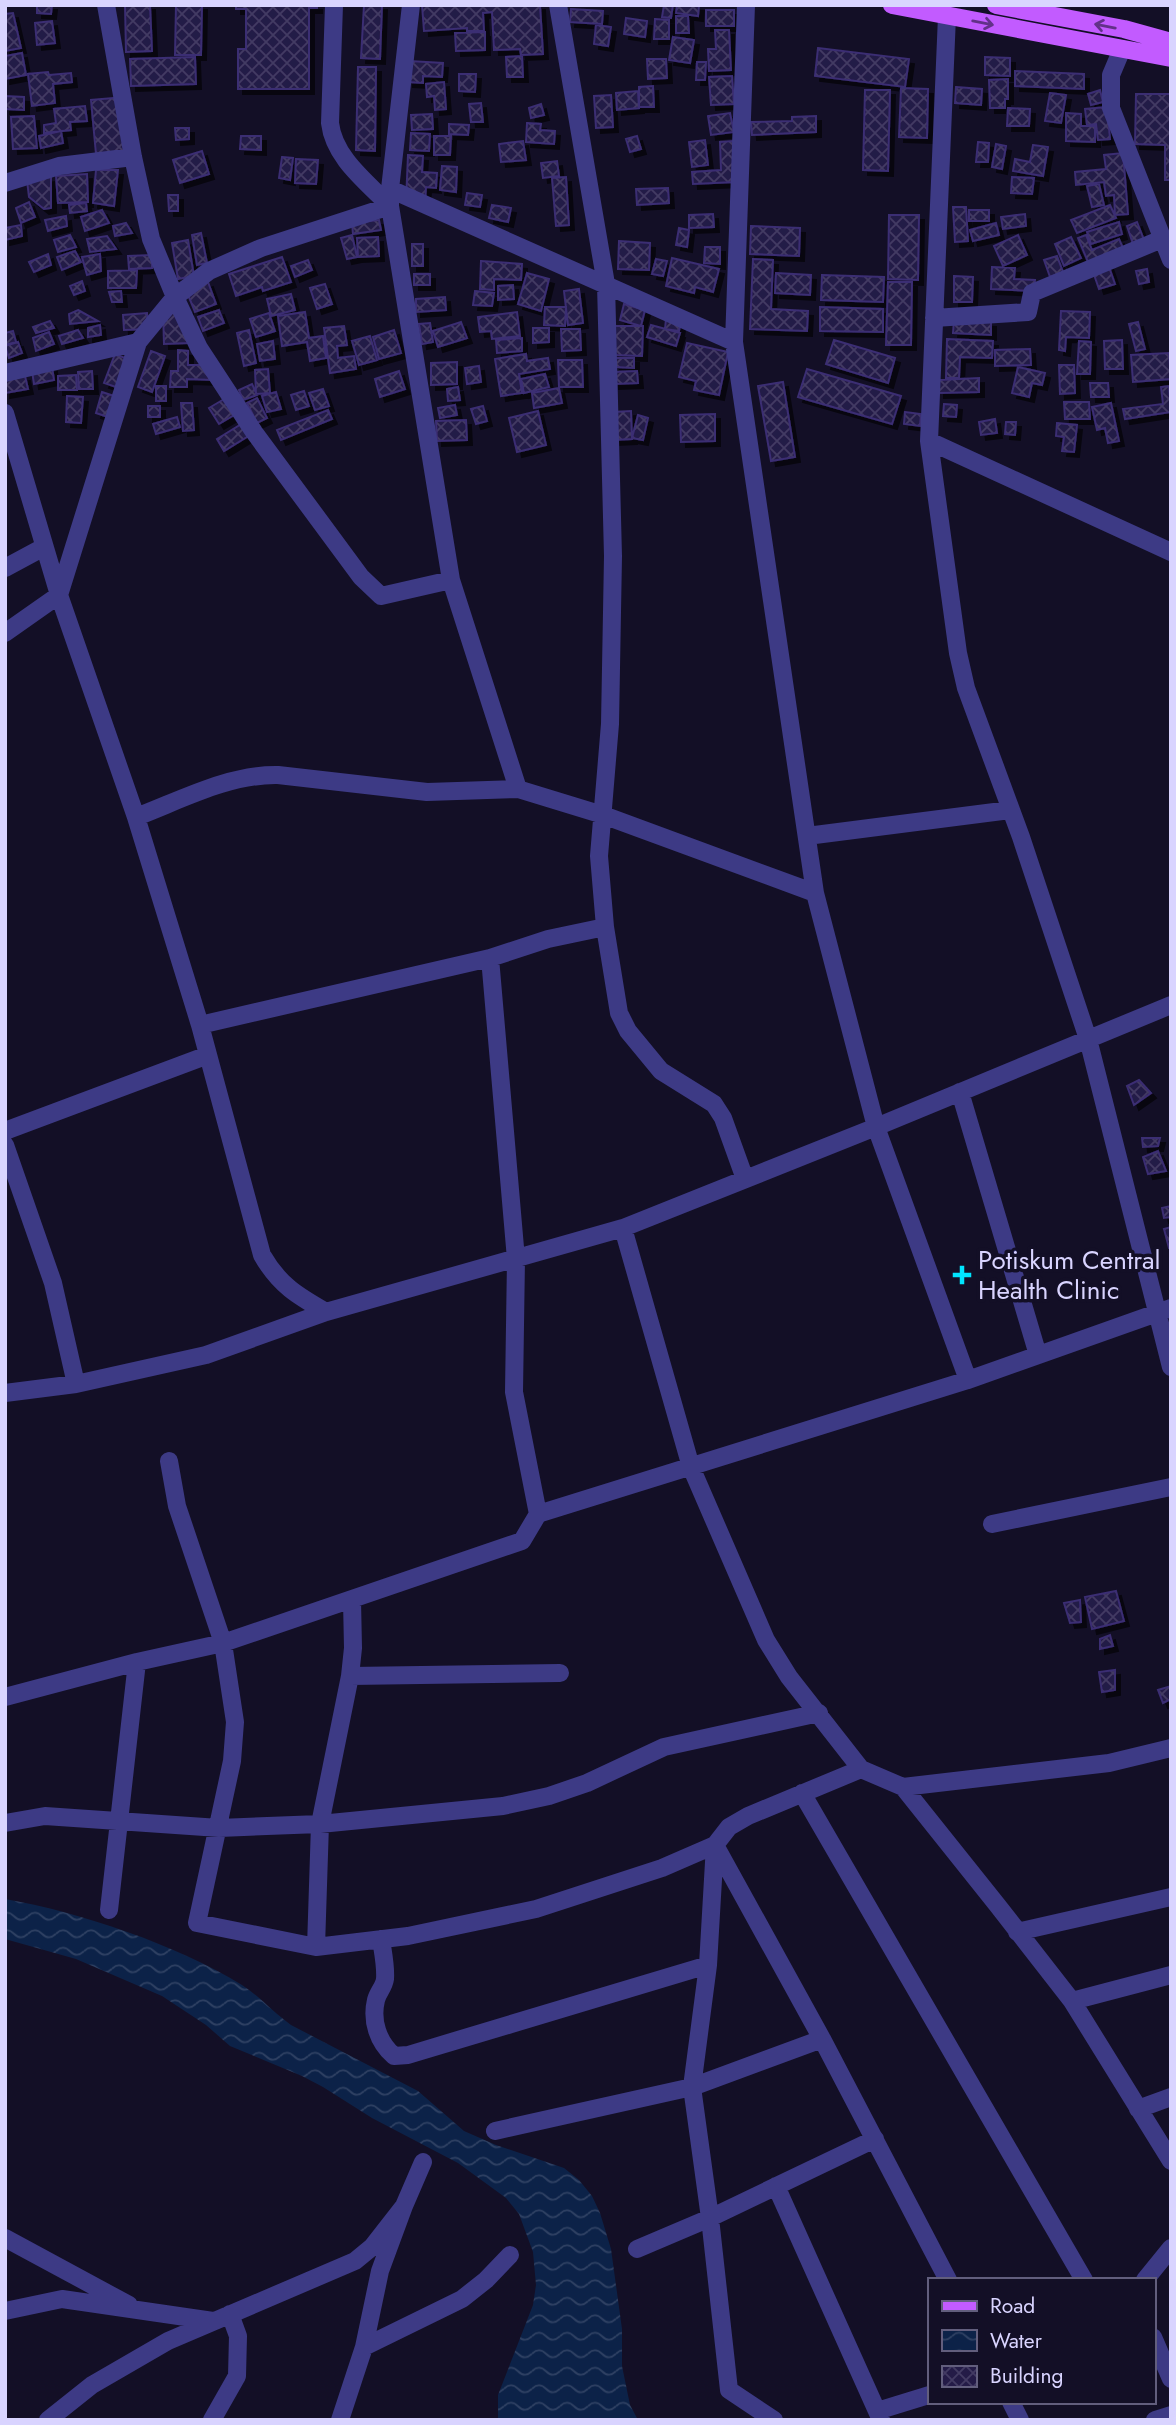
<svg xmlns="http://www.w3.org/2000/svg" width="1176" height="2425" font-family="Jost,sans-serif">
<defs>
<pattern id="water-waves" width="16" height="10" patternUnits="userSpaceOnUse" patternTransform="scale(1.75)"><rect width="16" height="10" fill="#0c2248"/><path d="M0 5q4-4 8 0t8 0" fill="none" stroke="#2f4163"/></pattern>
<pattern id="building-cross-hatch" width="8" height="8" patternUnits="userSpaceOnUse" patternTransform="scale(1.75)"><rect width="8" height="8" fill="#241b47"/><path d="M0 0l8 8M0 8l8-8" fill="none" stroke="#433b63"/></pattern>
<filter id="shadow"><feDropShadow dx="5" dy="5" stdDeviation="0" flood-color="#0009"/></filter>
</defs>
<rect width="100%" height="100%" fill="#130f26"/>
<path fill="url(#water-waves)" d="M5,1899c75,13 172,46 237,86 17,11 32,28 49,40l127,66 46,40 32,14 68,23 15,12 13,16 8,17 11,36 11,80v37l8,39 8,15h-140v-25l35,-90 3,-20 -3,-33 -14,-38 -13,-16 -48,-35 -86,-45 -49,-31 -21,-11 -72,-30 -24,-21 -44,-29 -86,-37 -71,-20z"/>
<path fill="url(#building-cross-hatch)" stroke="#3b2d73" stroke-width="2" filter="url(#shadow)" d="M37,5h15l-1,9 -14,-1z
M125,5h25l2,46 -26,1z
M176,5h26l-1,50h-26z
M236,5h81v3h-8v81h-71v-40h8v-40h-10z
M364,5h18l-2,54 -19,-1z
M422,5h118l3,49 -22,1 -1,-6 -26,1 -2,-38 -9,1 1,18h-17v-3l-43,3z
M664,5h9l-2,13 -9,-1z
M677,5l22,1 -1,10 -22,-3z
M571,9l32,2 -1,13 -32,-2z
M706,10h28v16h-28z
M13,13l8,35 -16,3v-37z
M676,16h12l1,17h-13z
M626,18l21,3 -2,16 -21,-3z
M655,19l14,1v19h-15z
M52,21l3,22 -18,2 -2,-22z
M596,25l15,2 -3,19 -14,-2z
M715,30h14l2,40 -22,1 -1,-22h8z
M485,32v18l-29,1 -1,-18z
M673,37l21,3 -4,23 -21,-3z
M818,48l91,11 -4,28 -90,-11z
M22,53l4,22 -21,4v-23z
M522,56l1,21h-16l-1,-20z
M195,57l1,27 -65,2 -1,-27z
M985,57l25,1v18l-25,-1z
M647,59h19l1,19 -19,1z
M409,61l34,2 -1,14 -19,-1v7l-15,-1z
M697,62h9l-1,18h-9z
M358,67h18l-1,84 -19,-1z
M1015,71l69,3v15l-69,-3z
M48,72l1,3 22,-2 1,9 -19,2 2,19 -23,3 -4,-32z
M459,74h17l-1,18 -16,-1z
M732,76l2,28 -23,1 -2,-28z
M1008,79v20h-3v9h-15l-1,-28z
M444,82l2,27 -11,1 -1,-14 -7,1 -1,-13z
M653,86l1,21h-15v-20z
M956,87l26,2 -1,16 -26,-2z
M901,88l27,1 -1,49 -28,-1z
M865,90h25l-2,81 -25,-1z
M1100,90l3,12 -12,3 -3,-11z
M638,91l1,17 -22,2 -1,-17z
M1050,93l16,2 -5,28 -16,-2z
M1136,94h35v86h-6v-35l-30,-1z
M611,95l2,32 -17,1 -2,-32z
M5,96l19,1v13l-19,-1z
M125,97l5,54 -34,3 -5,-54z
M481,103l2,19h-12l-2,-18z
M541,104l3,11 -13,3 -2,-10z
M85,106l2,15 -17,1 1,8 -27,3v-8l12,-2 -2,-14z
M1107,107l3,32 -12,1 -2,-16 -9,1 -2,-16z
M1008,108l22,1 -1,17h-22z
M730,113l4,19 -23,3 -3,-19z
M1066,113l15,1v12h14v16l-29,-1z
M432,114l1,15 -21,1 -1,-15z
M34,116l3,32 -24,1 -2,-32z
M816,116v16l-64,3 -1,-13 41,-1v-4z
M527,123l14,1 -1,6 15,1 -1,13 -28,-2z
M449,124l20,1 -1,10 -19,-1z
M175,128h14v11l-13,1z
M61,131l2,12 -22,5 -2,-12z
M411,133l19,1 -1,17 -19,-1z
M241,136h20v14l-21,-1z
M434,136h17l-1,19h-16z
M637,136l4,13 -11,3 -4,-13z
M705,140l3,25 -16,2 -3,-25z
M523,141l3,19 -25,2 -2,-18z
M733,141l2,41 -42,2 -1,-12 29,-2 -1,-28z
M978,142l11,1 -1,19h-12z
M996,144l10,2 -4,23 -10,-2z
M1033,145l15,2 -5,29 -30,-5 2,-12 15,3z
M202,151l7,23 -29,9 -7,-23z
M1123,153l5,61 -13,1 -1,-20 -8,1 -2,-14 -28,3 -1,-13 31,-3 -2,-14z
M408,155l15,1 -1,16 15,1 -1,15 -10,-1 -1,16 -19,-1z
M282,157l11,1 -3,22 -11,-2z
M296,159l22,1 -2,24 -21,-1z
M557,161l2,15 -16,2 -2,-15z
M442,166l15,1 -1,25 -16,-2z
M96,170h22l-4,36 -21,-3z
M87,174l1,28 -30,1 -2,-27z
M51,177v31l-7,1 -15,-12 -2,-17z
M566,177l3,48 -13,1 -4,-48z
M1012,177l22,1 -2,16 -21,-1z
M1099,184l5,21 -12,2 -5,-21z
M668,188l1,15 -32,2 -1,-16z
M467,193l15,2 -2,12 -15,-2z
M168,195h10v16h-9z
M29,202l6,15 -14,6 -5,-15z
M86,203l1,8 -17,2 -1,-8z
M492,205l19,3 -3,14 -19,-4z
M1110,205l6,13 -39,15 -6,-13z
M953,207h13l2,34 -13,1z
M102,210l7,13 -24,8 -4,-14z
M969,210h20v11h-20z
M713,214l1,13 -25,1v-13z
M1025,214l1,12 -23,3 -2,-12z
M889,215h30l-1,65 -30,-1z
M66,216l1,10 -19,5 -3,-11z
M379,220l2,10 -28,4 -1,-11z
M1119,222l3,12 -31,10 -4,-12z
M1137,222l7,18 -11,4 -6,-18z
M126,223l6,10 -17,3 -2,-10z
M996,223l3,12 -26,6 -3,-11z
M21,225l1,11 -17,4v-12z
M751,226l49,2 -1,28 -49,-2z
M679,228l10,2 -2,17 -11,-2z
M201,233l6,30 -10,2 -5,-30z
M70,235l6,12 -18,5 -4,-12z
M352,235l5,22 -10,2 -6,-21z
M1018,235l9,20 -24,11 -9,-20z
M1086,235l6,15 27,-11 4,9 -35,14 -10,-24z
M107,236l9,13 -26,3 -3,-13z
M378,237l1,19 -21,1 -1,-19z
M1071,237l10,21 -17,8 -9,-22z
M188,240l6,36 -16,3 -6,-36z
M619,241l31,2 -1,27 -31,-1z
M412,244h11v22h-11z
M705,247h15v17l-16,-1z
M75,251l6,11 -19,8 -5,-13z
M48,254l3,11 -17,7 -5,-10z
M100,254l1,17 -14,4 -5,-18z
M152,255v13l-23,1 -1,-13z
M1057,256l6,16 -13,5 -6,-17z
M282,257l9,25 -28,9 -1,-4 -26,9 -7,-22z
M672,258l47,11 -6,23 -18,-5 -1,6 -28,-7z
M656,259l11,2 -4,15 -11,-2z
M753,259l20,1 -2,49 37,2 -1,20 -57,-2z
M308,260l4,10 -17,7 -4,-11z
M481,261l41,3 -1,16 -27,-1v11l-14,-1z
M1107,261l8,23 -16,5 -8,-23z
M992,267l23,1 -1,11 21,1 -1,11 -43,-2z
M1147,269l2,13 -10,2 -3,-13z
M137,270l-1,18h-28v-17z
M527,273l22,6 -8,32 -23,-7z
M776,273l35,2 -1,20 -35,-2z
M414,274h16v11h-16z
M822,275l62,2 -1,25 -62,-2z
M954,276l19,1 -1,25h-18z
M82,281l3,10 -11,4 -4,-9z
M208,282l8,22 -21,8 -9,-22z
M888,282h24l-1,63h-25z
M325,284l7,20 -15,5 -7,-21z
M513,285l1,14 -16,1v-14z
M579,289l4,34 -15,2 -4,-34z
M121,291l1,11h-10l-3,-10z
M475,291l19,2 -2,13 -19,-1z
M291,294l4,16 -24,6 -4,-17z
M445,297l1,13 -30,2v-13z
M624,304l21,6 -4,16 -21,-6z
M545,307h21l-1,19 -21,-1z
M820,307l63,2v23l-63,-1z
M188,309v34l-24,1 -1,-34z
M78,310l20,11 -28,3 -1,-10z
M219,310l5,13 -21,8 -5,-14z
M1061,311l29,1 -1,26 -23,-1 -1,14 -6,-1z
M305,312l4,26 14,-2 3,22 -16,3 -3,-19 -25,4 -4,-30z
M517,312l3,24 -28,3 -1,-8 -11,1 -2,-15z
M147,313l1,16 -24,1 -1,-15z
M269,313l6,18 -19,6 -6,-18z
M666,319l15,2 -2,10 -14,-2z
M954,320l37,2v13l-38,-2z
M50,321l4,7 -18,5 -3,-6z
M461,322l6,16 -29,9 -5,-16z
M1138,322l7,27 -9,2 -7,-27z
M430,323l3,19 -11,2 -3,-20z
M100,325l1,10 -13,2v-9z
M651,325l29,8 -4,13 -29,-9z
M344,326l3,19 -10,1 1,12 16,-2 2,13 -26,4 -6,-45z
M614,326h29l-1,30 -29,-1z
M533,328h16v14l-16,1z
M561,329h19l1,21 -19,1z
M78,330l5,8 -21,6 -3,-8z
M249,330l7,33 -12,3 -7,-33z
M394,330l7,23 -22,6 -6,-22z
M13,331l3,11 -11,3v-12z
M49,332l5,12 -18,7 -3,-13z
M370,336l7,24 -18,5 -7,-24z
M522,338v13l-25,2 -1,-13z
M947,339l46,2 -1,17 -32,-1 -1,21h-13z
M834,340l61,18 -7,25 -62,-19z
M1122,340l1,29h-18l-1,-28z
M273,341l2,18 -15,2 -3,-17z
M1079,341l12,1 -1,32h-13z
M18,342l4,11 -13,5 -4,-12z
M687,343l41,9 -9,43 -25,-5 2,-9 -17,-4z
M1030,349l1,16 -36,1v-16z
M178,350l10,1v14h26l-1,15 -26,-1v8h-17l1,-16h7z
M151,351l14,5 -13,36 -14,-5z
M1169,353l2,26 -38,3 -2,-27z
M115,354l15,6 -11,28 -15,-5z
M526,354l1,7 21,-3 2,11 -31,5 3,19 -21,3 -6,-37z
M615,358h19v10l-19,-1z
M558,360h24l1,27h-24z
M457,362v22l-26,1v-22z
M1059,365h15l1,28 -15,1z
M479,366l2,16 -14,2 -2,-16z
M52,367l2,13 -20,4 -2,-13z
M1018,367l27,6 -3,12 -10,-2 -3,14 -17,-4z
M268,369l2,24 -14,1 -1,-24z
M807,369l94,27 -9,28 -94,-27z
M92,371l1,18h-14l-1,-17z
M399,371l6,18 -25,8 -5,-18z
M637,371l1,12 -24,1v-12z
M545,374l4,13 -25,6 -3,-14z
M76,375l1,15h-19v-14z
M25,376l3,13 -23,4v-13z
M979,378v14l-40,1v-13z
M783,382l12,75 -24,4 -13,-75z
M1090,383h18l1,14h-18z
M252,384l5,11 -14,5 -4,-10z
M156,386h10v15h-10z
M1169,386l2,26 -46,7 -2,-10 40,-5 -2,-17z
M458,387l2,13 -12,1 -1,-12z
M559,388l3,15 -28,5 -2,-15z
M323,389l6,17 -14,4 -6,-17z
M304,391l5,15 -13,4 -5,-15z
M102,392l15,5 -6,21 -15,-5z
M276,392l5,17 -14,3 -5,-16z
M231,395l10,16 -22,13 -10,-16z
M67,396l16,1 -2,26 -15,-1z
M257,398l10,20 -10,5 -10,-20z
M1064,402h25l1,17h-25z
M181,403h11l2,27 -11,1z
M1111,403l8,38 -11,2 -3,-15 -8,2 -5,-23z
M944,404l13,1 -1,12 -13,-1z
M455,405l2,10 -17,3 -2,-10z
M148,406h12v11h-12z
M483,406l4,15 -11,3 -5,-15z
M328,410l4,9 -51,21 -4,-10z
M538,411l8,34 -29,7 -8,-34z
M631,411l1,28 -19,1v-28z
M905,412l16,2 -1,12 -16,-2z
M715,414v27l-34,1 -1,-27z
M638,415l10,3 -5,22 -11,-2z
M177,417l3,10 -24,7 -3,-10z
M995,419l2,14 -16,2 -2,-13z
M248,420l7,12 -31,19 -7,-12z
M466,420l1,20 -30,1 -1,-20z
M1006,422h10l-1,13 -10,-1z
M1057,423l20,2 -3,27 -12,-1 2,-14 -8,-1z
M1139,1080l12,13 -17,12 -7,-19z
M1142,1138h18l-2,8 -15,1z
M1158,1151l8,20 -18,3 -5,-17z
M1171,1206v11l-7,1 -2,-10z
M1171,1227v21h-2l-5,-19z
M1116,1591l8,30 -32,8 -7,-32z
M1080,1600l1,22 -11,1 -6,-20z
M1110,1635l3,11 -13,3v-10z
M1115,1670v20l-13,2 -3,-20z
M1171,1686v13l-8,4 -5,-13z"/>
<g fill="none" stroke-linecap="round" stroke-linejoin="round">
<path stroke="#3d3a85" stroke-width="18" d="M106,5l27,152 18,82 24,58 24,51 55,84 107,145 20,19 70,-16
M334,5l-4,118c4,35 37,59 60,83
M411,5l-21,184v17l61,374 67,209
M558,5l48,279 7,272 -3,168 -11,132 6,71 14,86 9,18 33,40 53,33 9,14 22,61
M746,5l-12,337 81,551 61,234 92,253
M947,16l-18,425 29,212 8,35 55,149 67,202 83,328
M1122,49l-11,26v33l60,152
M5,183l54,-17 74,-9
M390,189l344,153
M934,318l94,-6 4,-19 130,-54
M5,373l133,-31
M5,413l54,182 77,222 64,208 62,230c17,30 36,41 64,57l297,-84 253,-101 295,-122
M929,441l242,111
M5,568l39,-21
M5,633l54,-38 79,-253 37,-45 34,-26 52,-23 129,-42
M136,817c45,-17 93,-43 142,-42l149,17 91,-3 85,26 212,78
M807,836l203,-26
M490,958l26,301 -2,133 24,122
M200,1025l290,-67 58,-19 57,-12
M960,1092l78,263
M5,1131l203,-76
M5,1145l48,138 23,101
M623,1228l68,239 75,173 23,37 72,92 42,18 95,119 74,95 99,160
M5,1393l71,-9 130,-29 120,-43
M169,1461l8,45 46,137 12,79 -3,39 -35,162 119,24 92,-11 128,-27 126,-41 53,-23 14,-18 19,-11 113,-47
M992,1524l179,-37
M350,1676l210,-3
M5,1697l132,-35 86,-19 299,-102 16,-27 430,-134 203,-72
M903,1787l206,-24 62,-15
M802,1793l282,487
M5,1823l40,-7 174,12 101,-4 183,-18 46,-10 38,-13 77,-36 155,-34
M715,1845l-7,120 -16,122 18,131 19,172 45,30
M715,1845l107,194 126,241
M109,1910l28,-248
M1017,1932l154,-35
M381,1939c2,14 5,27 4,40 -1,8 -7,13 -9,21 -5,21 2,42 18,56l14,-1 300,-90
M316,1947l4,-123 30,-148 3,-28 -1,-48
M1072,2001l99,-26
M1138,2109l33,-12
M495,2131l197,-44 130,-48
M776,2186l105,234
M5,2238l124,67
M637,2249l73,-31 165,-79
M1145,2280l26,-32
M5,2311l57,-12 151,22
M1153,2337l18,42
M364,2347l98,-48 24,-19 24,-25
M1011,2402l9,18
M877,2411l52,-16
M48,2420l44,-35 76,-44 187,-80 17,-14 32,-41
M212,2420l25,-44 1,-40 -8,-22
M340,2420l24,-73 16,-76 24,-65 19,-44
M1155,2420l16,-5"/>
<path stroke="#c25bff" stroke-width="18" d="M892,5l279,53
M996,5l128,24 47,13"/>
</g>
<defs><path id="oneway-shaft" d="M-6 0H5M1.5-3L5.5 0L1.5 3" fill="none" stroke-width="1.6" stroke-linecap="round" stroke-linejoin="round" transform="scale(1.75)"/></defs>
<g stroke="#623188">
<use href="#oneway-shaft" transform="translate(983 23) rotate(11)"/>
<use href="#oneway-shaft" transform="translate(1105 26) rotate(-169)"/>
</g>
<path fill="#00e5ff" stroke="#130f26" stroke-width="2.5" d="M958.5 1264.5h7v7h7v7h-7v7h-7v-7h-7v-7h7z"/>
<g text-anchor="middle" stroke-width="7" stroke-linejoin="round" paint-order="stroke">
<g font-size="26" fill="#d9d4ff" stroke="#130f26" text-anchor="start">
<text x="978" y="1269">Potiskum Central<tspan x="978" dy="30">Health Clinic</tspan></text>
</g>
</g>
<rect width="1176" height="2425" fill="none" stroke="#d9d4ff" stroke-width="14"/>
<rect x="928" y="2278" width="228" height="126" fill="#130f26" stroke="#625e7d" stroke-width="2"/>
<rect x="942" y="2301" width="35" height="10" fill="#c25bff" stroke="#625e7d" stroke-width="2"/>
<text x="990" y="2313" font-size="21" fill="#d9d4ff">Road</text>
<rect x="942" y="2330" width="35" height="21" fill="url(#water-waves)" stroke="#625e7d" stroke-width="2"/>
<text x="990" y="2348" font-size="21" fill="#d9d4ff">Water</text>
<rect x="942" y="2366" width="35" height="21" fill="url(#building-cross-hatch)" stroke="#625e7d" stroke-width="2"/>
<text x="990" y="2383" font-size="21" fill="#d9d4ff">Building</text>
</svg>
